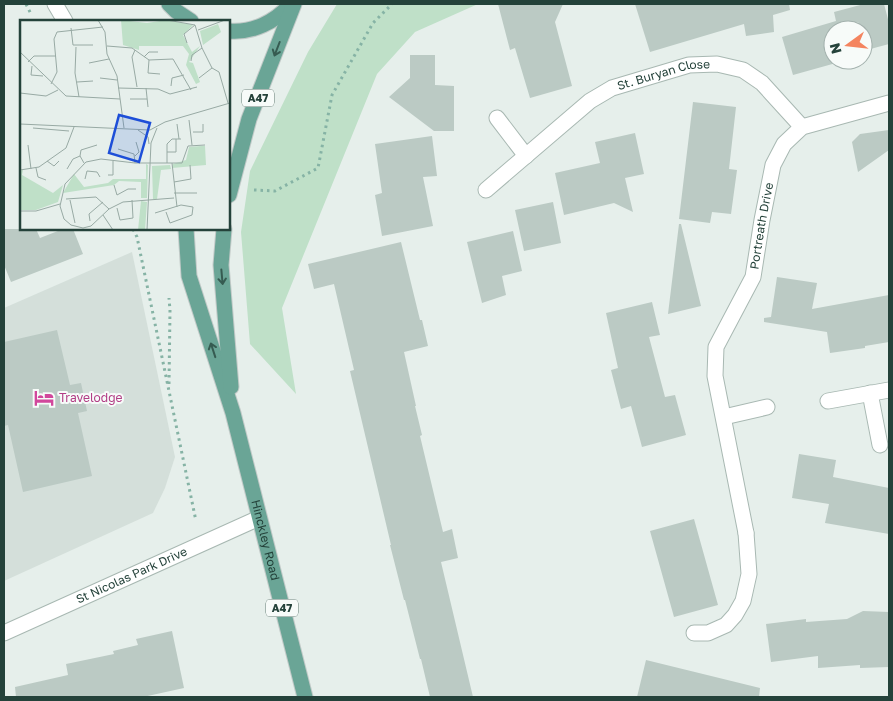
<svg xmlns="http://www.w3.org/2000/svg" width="893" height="701" font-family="'Golos Text',sans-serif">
<rect width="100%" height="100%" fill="#e6efeb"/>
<path fill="#d4dfda" d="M132,252l43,205 -10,31 -12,25 -149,68v-273z"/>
<path fill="#bfe0c8" d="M337,4h141l-63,28 -38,42 -95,234 14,86 -46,-50 -9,-112 9,-61 58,-119z"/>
<path fill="#bbcac4" d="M498,4h65l-8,18 17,64 -42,12 -15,-50 -5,2z
M635,4h154l1,6 -17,5 1,17 -28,4 -2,-12 -94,28z
M864,4h20l5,19v21l-26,7v-21h-30v30h2l1,3 -43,12 -11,-38 54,-16 -2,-9z
M410,55h25v30l19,1v45h-20l-45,-34 21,-19z
M693,102l43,5 -7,62 8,1 -6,44 -19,-2 -2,11 -31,-4z
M889,130v20l-31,22 -6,-30 8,-8z
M635,133l9,41 -19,4 8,34 -19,-9 -50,12 -9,-42 45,-10 -5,-21z
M432,136l5,40 -14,1 10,49 -51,10 -7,-41 7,-2 -7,-49z
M553,202l8,41 -37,8 -9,-41z
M679,224h2l20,82 -33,8z
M4,229h32l4,9 23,-9h10l10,25 -72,28 -7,-17z
M513,231l9,40 -20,5 4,19 -24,8 -15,-61z
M401,242l19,78h2l6,26 -24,6 12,54h-1l7,29 -2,1 23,96 9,-3 6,29 -17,4 32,135h-43l-9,-38h-1l-15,-59h-1l-14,-55h1l-41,-174 4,-1 -20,-86 -20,5 -6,-25z
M777,277l40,6 -5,26 77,-14v47l-24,4v2l-35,5 -3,-21 -63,-10v-4l7,-1z
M652,302l8,33 -11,2 16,60 10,-2 11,40 -44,12 -11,-41 -10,3 -10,-39 7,-2 -12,-55z
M57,330l13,55 11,-2 6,28 -9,2 14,63 -69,16 -15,-67 -4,1v-84z
M799,454l37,6 -3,17 56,11v46l-64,-11 4,-19 -37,-6z
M694,519l24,86 -44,12 -24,-86z
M863,611l26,1v55l-29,1v-3l-42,3v-12l-47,6 -5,-38 40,-5v3l41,-3z
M172,631l12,57 -41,9h-127l-1,-10 53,-12 -2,-11 48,-10 -1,-3 25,-6 -2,-6z
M646,660l114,28 -1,9h-122z"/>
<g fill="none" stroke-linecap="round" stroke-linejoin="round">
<defs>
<path id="service" d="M55,4l10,17
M694,633h14l18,-8 9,-10 8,-14 6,-27 -3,-41"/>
<g id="minor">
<path d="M497,118l29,38"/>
<path id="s1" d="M486,190l104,-89 22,-13 77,-23 28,-1 26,6 19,13 40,44"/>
<path d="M870,393l10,52"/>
<path d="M828,401l61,-11"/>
<path d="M724,417l43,-10"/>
<path id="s2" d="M746,533l-31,-157 1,-29 37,-70 9,-57 11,-55 11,-21 18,-17 87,-24"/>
<path id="s3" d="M4,633l255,-115"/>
</g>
<g id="primary">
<path d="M169,4l7,7 15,10"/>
<path d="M229,31c24,2 46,-9 62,-27"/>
<path d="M229,195l20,-76 45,-115"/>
<path id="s4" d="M186,229l3,47 44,137 72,284"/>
<path d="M224,229l-3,36 10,122"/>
</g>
</defs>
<use href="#service" stroke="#a8b8b2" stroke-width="17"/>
<use href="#minor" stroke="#a8b8b2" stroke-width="17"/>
<use href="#primary" stroke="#c2cac8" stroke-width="17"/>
<path stroke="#86b3a5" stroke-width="3" stroke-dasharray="2.5 4" stroke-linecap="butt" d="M26,4l5,10
M254,190l21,1 43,-23 14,-73 41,-72 19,-19
M133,229l4,8 59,284
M169,384l1,-74 -1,-12"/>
<use href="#service" stroke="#fff" stroke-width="15"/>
<use href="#minor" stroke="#fff" stroke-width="15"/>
<use href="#primary" stroke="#6aa596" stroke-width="15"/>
</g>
<defs><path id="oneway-shaft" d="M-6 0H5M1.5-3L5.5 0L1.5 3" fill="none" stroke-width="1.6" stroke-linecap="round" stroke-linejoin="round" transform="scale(1.25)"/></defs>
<g stroke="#365b51">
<use href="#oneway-shaft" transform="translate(277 49) rotate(111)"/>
<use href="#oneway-shaft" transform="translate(222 277) rotate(85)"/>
<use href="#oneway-shaft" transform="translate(213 350) rotate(-108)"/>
</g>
<defs>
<symbol id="hotel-bare" viewBox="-9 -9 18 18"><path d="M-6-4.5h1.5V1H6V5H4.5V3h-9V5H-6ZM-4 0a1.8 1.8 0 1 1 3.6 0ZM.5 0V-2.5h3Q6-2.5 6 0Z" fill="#d1479c" stroke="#f7fbf9" stroke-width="2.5" paint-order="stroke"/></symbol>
</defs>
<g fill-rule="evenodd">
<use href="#hotel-bare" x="30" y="384" width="28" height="28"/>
</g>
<g text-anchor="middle" stroke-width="4" stroke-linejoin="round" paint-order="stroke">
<g fill="#f7fbf9" stroke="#637a73" stroke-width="1">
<rect x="242" y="89.5" width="32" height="17" rx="4"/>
<rect x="266" y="599.5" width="32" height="17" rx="4"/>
</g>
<g font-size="11" font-weight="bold" fill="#24423a">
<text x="258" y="102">A47</text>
<text x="282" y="612">A47</text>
</g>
<g font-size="12" fill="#24423a" stroke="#f7fbf9">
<text dy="4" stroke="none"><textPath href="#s1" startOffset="216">St. Buryan Close</textPath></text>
<text dy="4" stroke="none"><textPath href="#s2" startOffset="320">Portreath Drive</textPath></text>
<text dy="4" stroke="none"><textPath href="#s4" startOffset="322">Hinckley Road</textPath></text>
<text dy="4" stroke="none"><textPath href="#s3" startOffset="140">St Nicolas Park Drive</textPath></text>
</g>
<g font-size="12" fill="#b23c85" stroke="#f7fbf9" text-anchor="start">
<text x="59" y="402">Travelodge</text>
</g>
</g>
<g transform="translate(20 20)">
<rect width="210" height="210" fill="#e6efeb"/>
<path d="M101,0l26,3 19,-3 27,5 -10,10 9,17 8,-6 -11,16 4,1 7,19 -4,2 -10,-19 3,-11 -6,-8h-44v4l-16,-5zM198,4l3,8 -18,13 -3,-14zM181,126h4l1,19 -34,3 1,-4 13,-4 3,-13zM126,144l2,1 -1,33h-6v-16l-22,-1 -5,4 -51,8 11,-19 10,13 24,-4 5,-4h33zM150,145l1,4 -10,1 -4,29h-4l-1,-33zM3,150l-1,5 31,18 10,-8 -5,17 -22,8h-16v-39zM121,181l6,1 -2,28h-7z" fill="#bfe0c8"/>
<path fill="none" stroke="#98aaa4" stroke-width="1" d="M78,0l7,12 2,22 10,22 7,52M147,0l28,5 7,23 10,20 7,4 9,31M51,8l2,17h20M178,10l27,-10M167,23l-3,-9 11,-9M87,26l25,2 17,12 24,-1 18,31M56,27l-1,26 4,24M115,30l-3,7 5,30M0,32l46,44 54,3M124,37l5,-5h9M129,40l-1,13 12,1M171,41l1,-6 10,-7M8,42l6,-6h22M69,43l20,-4M12,46l-1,9 12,1M80,58l17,2M179,58l13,-10M57,62l16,-1M31,64l6,-12 -3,-33 3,-7 46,-5M151,66l1,-8 12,-3M98,68l40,1 12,5 27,-7M126,68l2,19M0,73l26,3 12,-6M110,79h17M169,100l3,25M0,104l130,6 15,-8 65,-19M157,104l2,15M13,108l36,3M118,110l10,7 1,7M173,112h10v-8M8,125l3,24M98,129l16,5 1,9M147,132h9v-13M115,136l4,-4 -3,-10M27,141l7,5 5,-5M64,143l-4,-7 1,-6 16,-5M147,143v-19l5,-5h9M152,143l5,44M16,148l2,9 8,3M47,149l6,-10 7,-3M0,150l19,-3 27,-19 8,-21M88,155h5v-14M65,159l2,-8 10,1 3,5M154,162l17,-3 -1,-14M94,165l3,10 11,-6h8M154,173h23M154,178l-51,4 -14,7 -18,17 -8,2 -12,-3 -7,-6 -4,-13 5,-22 21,-22 15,-3 34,4h47l6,-17 17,-1M46,179l30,-2 13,12M50,180l5,23M97,188l3,12 13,-2 -1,-18M0,191h16l24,-7M135,193l26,-8 12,2 -1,8 -22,8 -4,-11M83,195l10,15M70,201l-1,-7 14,-12M127,210l4,-87 6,-15"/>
<path fill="#1d4ed8" fill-opacity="0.15" stroke="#1d4ed8" stroke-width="2.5" d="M99,95l31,8 -11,39 -30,-9z"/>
<rect width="210" height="210" fill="none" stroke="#24423a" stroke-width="2.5"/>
</g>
<rect width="893" height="701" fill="none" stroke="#24423a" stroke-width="10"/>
<g transform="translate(848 45) rotate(255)"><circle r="24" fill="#f7fbf9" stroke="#a3b1ad"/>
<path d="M0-4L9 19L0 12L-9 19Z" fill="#f4845f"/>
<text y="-8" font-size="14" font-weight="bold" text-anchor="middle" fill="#24423a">N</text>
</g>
</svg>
